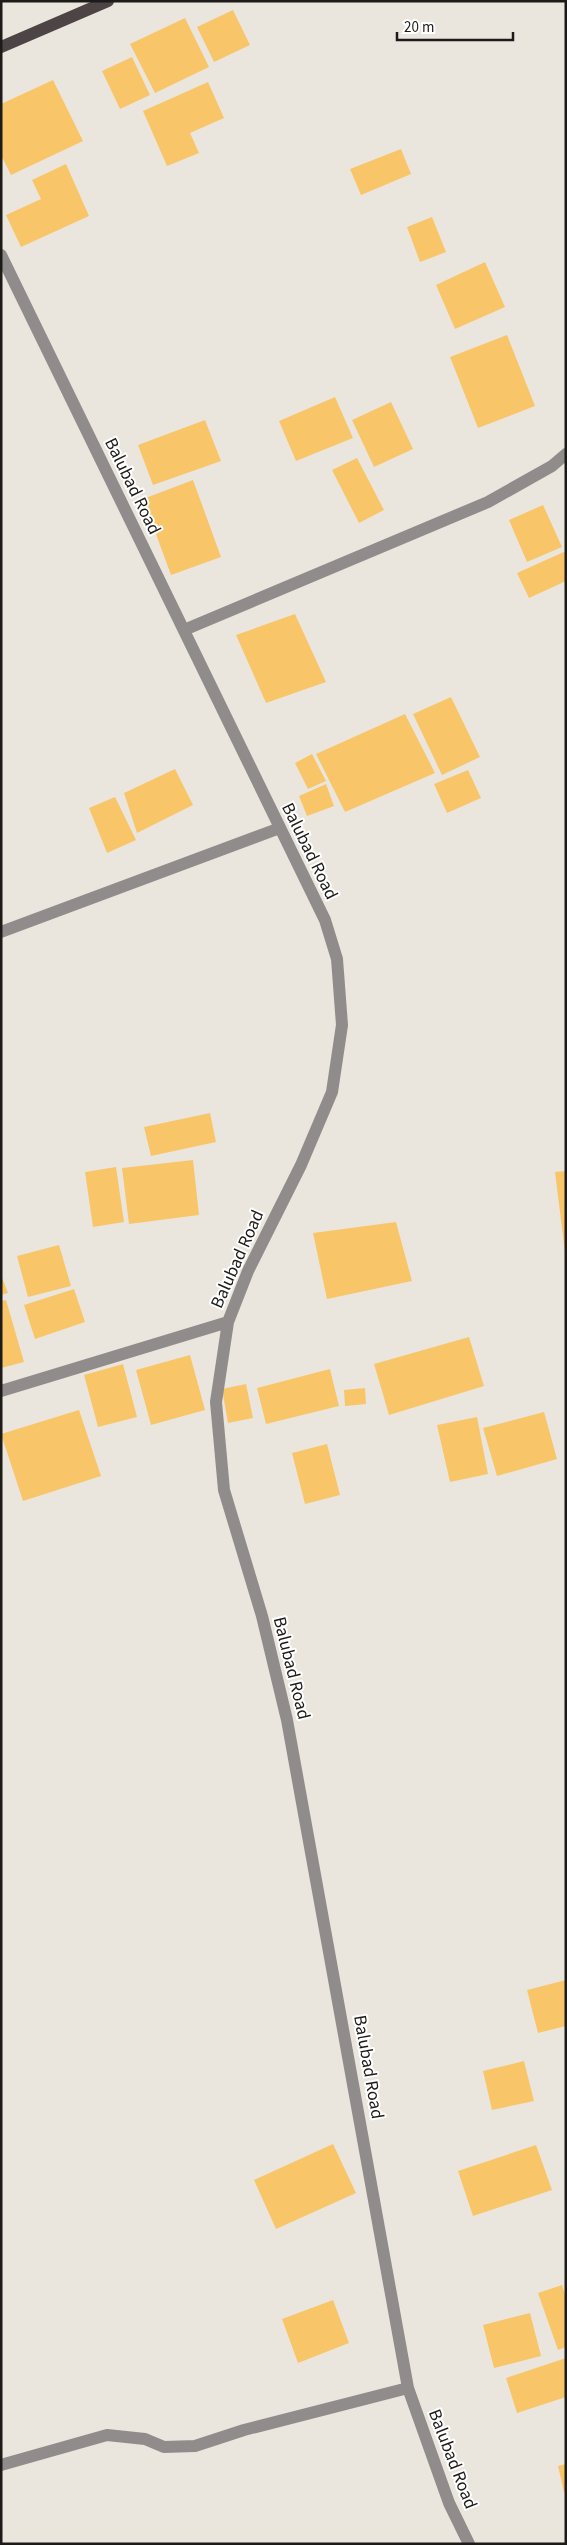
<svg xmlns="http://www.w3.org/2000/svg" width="567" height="2545" font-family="'Source Sans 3',sans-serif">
<rect width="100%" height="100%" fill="#eae6de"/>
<path fill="#f8c669" d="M233,10l17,35 -36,17 -17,-35z
M185,18l24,49 -54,26 -25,-49z
M132,57l18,38 -30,14 -18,-38z
M53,80l30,61 -72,34 -10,-20v-51z
M208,82l16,36 -34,15 9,20 -32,13 -24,-55z
M401,149l10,25 -50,21 -11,-26z
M66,164l23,52 -68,31 -15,-32 35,-16 -9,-19z
M432,217l14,35 -26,10 -13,-35z
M485,262l20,45 -50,22 -19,-44z
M507,335l28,71 -57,22 -28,-71z
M335,397l18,41 -57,23 -17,-40z
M391,402l22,47 -39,18 -22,-47z
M205,420l16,41 -68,24 -15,-40z
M357,458l27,52 -25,13 -27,-53z
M193,480l28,77 -50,18 -28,-76z
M543,505l19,42 -35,15 -18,-42z
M566,551v30l-37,17 -12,-25z
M295,614l31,68 -60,21 -30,-68z
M451,697l29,60 -38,18 -29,-61z
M405,714l30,59 -90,39 -29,-58z
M312,754l14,27 -18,8 -13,-26z
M175,769l18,36 -56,28 -13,-40z
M468,770l13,28 -34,15 -13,-29z
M326,784l8,22 -27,10 -8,-20z
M115,797l21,43 -29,13 -18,-45z
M210,1113l6,29 -65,14 -7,-29z
M193,1160l6,55 -70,9 -7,-56z
M116,1167l8,55 -31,5 -8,-55z
M566,1171v80l-1,1 -10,-80z
M396,1222l16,59 -85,18 -14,-66z
M59,1245l12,41 -43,11 -11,-41z
M1,1275l7,18 -7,2z
M74,1289l11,33 -50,17 -11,-34z
M6,1300l18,62 -23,6v-67z
M469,1337l15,49 -95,29 -15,-51z
M190,1355l15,55 -54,15 -15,-55z
M123,1364l14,53 -39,10 -14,-52z
M330,1369l9,37 -73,18 -9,-36z
M246,1384l7,34 -25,5 -6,-34z
M365,1388l1,16 -21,2 -1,-16z
M79,1410l22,66 -78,25 -22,-67z
M544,1412l13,47 -60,17 -14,-48z
M477,1417l11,57 -38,8 -13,-57z
M327,1444l13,51 -35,9 -13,-51z
M566,1980v46l-28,7 -11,-43z
M524,2061l10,40 -42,9 -9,-39z
M333,2144l23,49 -80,36 -22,-49z
M536,2145l16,45 -79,26 -15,-45z
M562,2285l4,13v49l-8,3 -20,-57z
M333,2300l16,43 -51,20 -16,-44z
M530,2313l11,43 -47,12 -11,-43z
M566,2358v39l-49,16 -11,-35z
M566,2464v28h-2l-6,-26z"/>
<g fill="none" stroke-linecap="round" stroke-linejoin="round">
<path stroke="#918c8c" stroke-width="12" d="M1,255l324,665 12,39 5,66 -10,67 -31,73 -53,106 -20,51 -12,80 8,88 38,126 25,104 121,668 41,115 20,41
M184,630l304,-128 64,-36 14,-12
M1,932l279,-104
M1,1391l227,-69
M1,2465l106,-30 38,4 19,8 31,-1 49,-16 164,-42"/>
<path stroke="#4c4445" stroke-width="12" d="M1,47l107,-46"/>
</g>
<g text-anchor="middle" stroke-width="4" stroke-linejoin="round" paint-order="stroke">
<g font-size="18" fill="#1c1b18" stroke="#fff">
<text transform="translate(133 486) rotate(64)" y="6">Balubad Road</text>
<text transform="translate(310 851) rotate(64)" y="6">Balubad Road</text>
<text transform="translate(237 1259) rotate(-66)" y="6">Balubad Road</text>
<text transform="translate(292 1668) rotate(76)" y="6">Balubad Road</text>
<text transform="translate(369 2067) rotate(80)" y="6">Balubad Road</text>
<text transform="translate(453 2459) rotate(69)" y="6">Balubad Road</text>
</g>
</g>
<rect width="567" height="2545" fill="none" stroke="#1c1b18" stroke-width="5"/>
<path d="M397 32v8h116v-8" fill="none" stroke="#1c1b18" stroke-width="2.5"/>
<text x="404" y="32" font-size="15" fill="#1c1b18" stroke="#ffffff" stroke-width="4" paint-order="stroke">20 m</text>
</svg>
